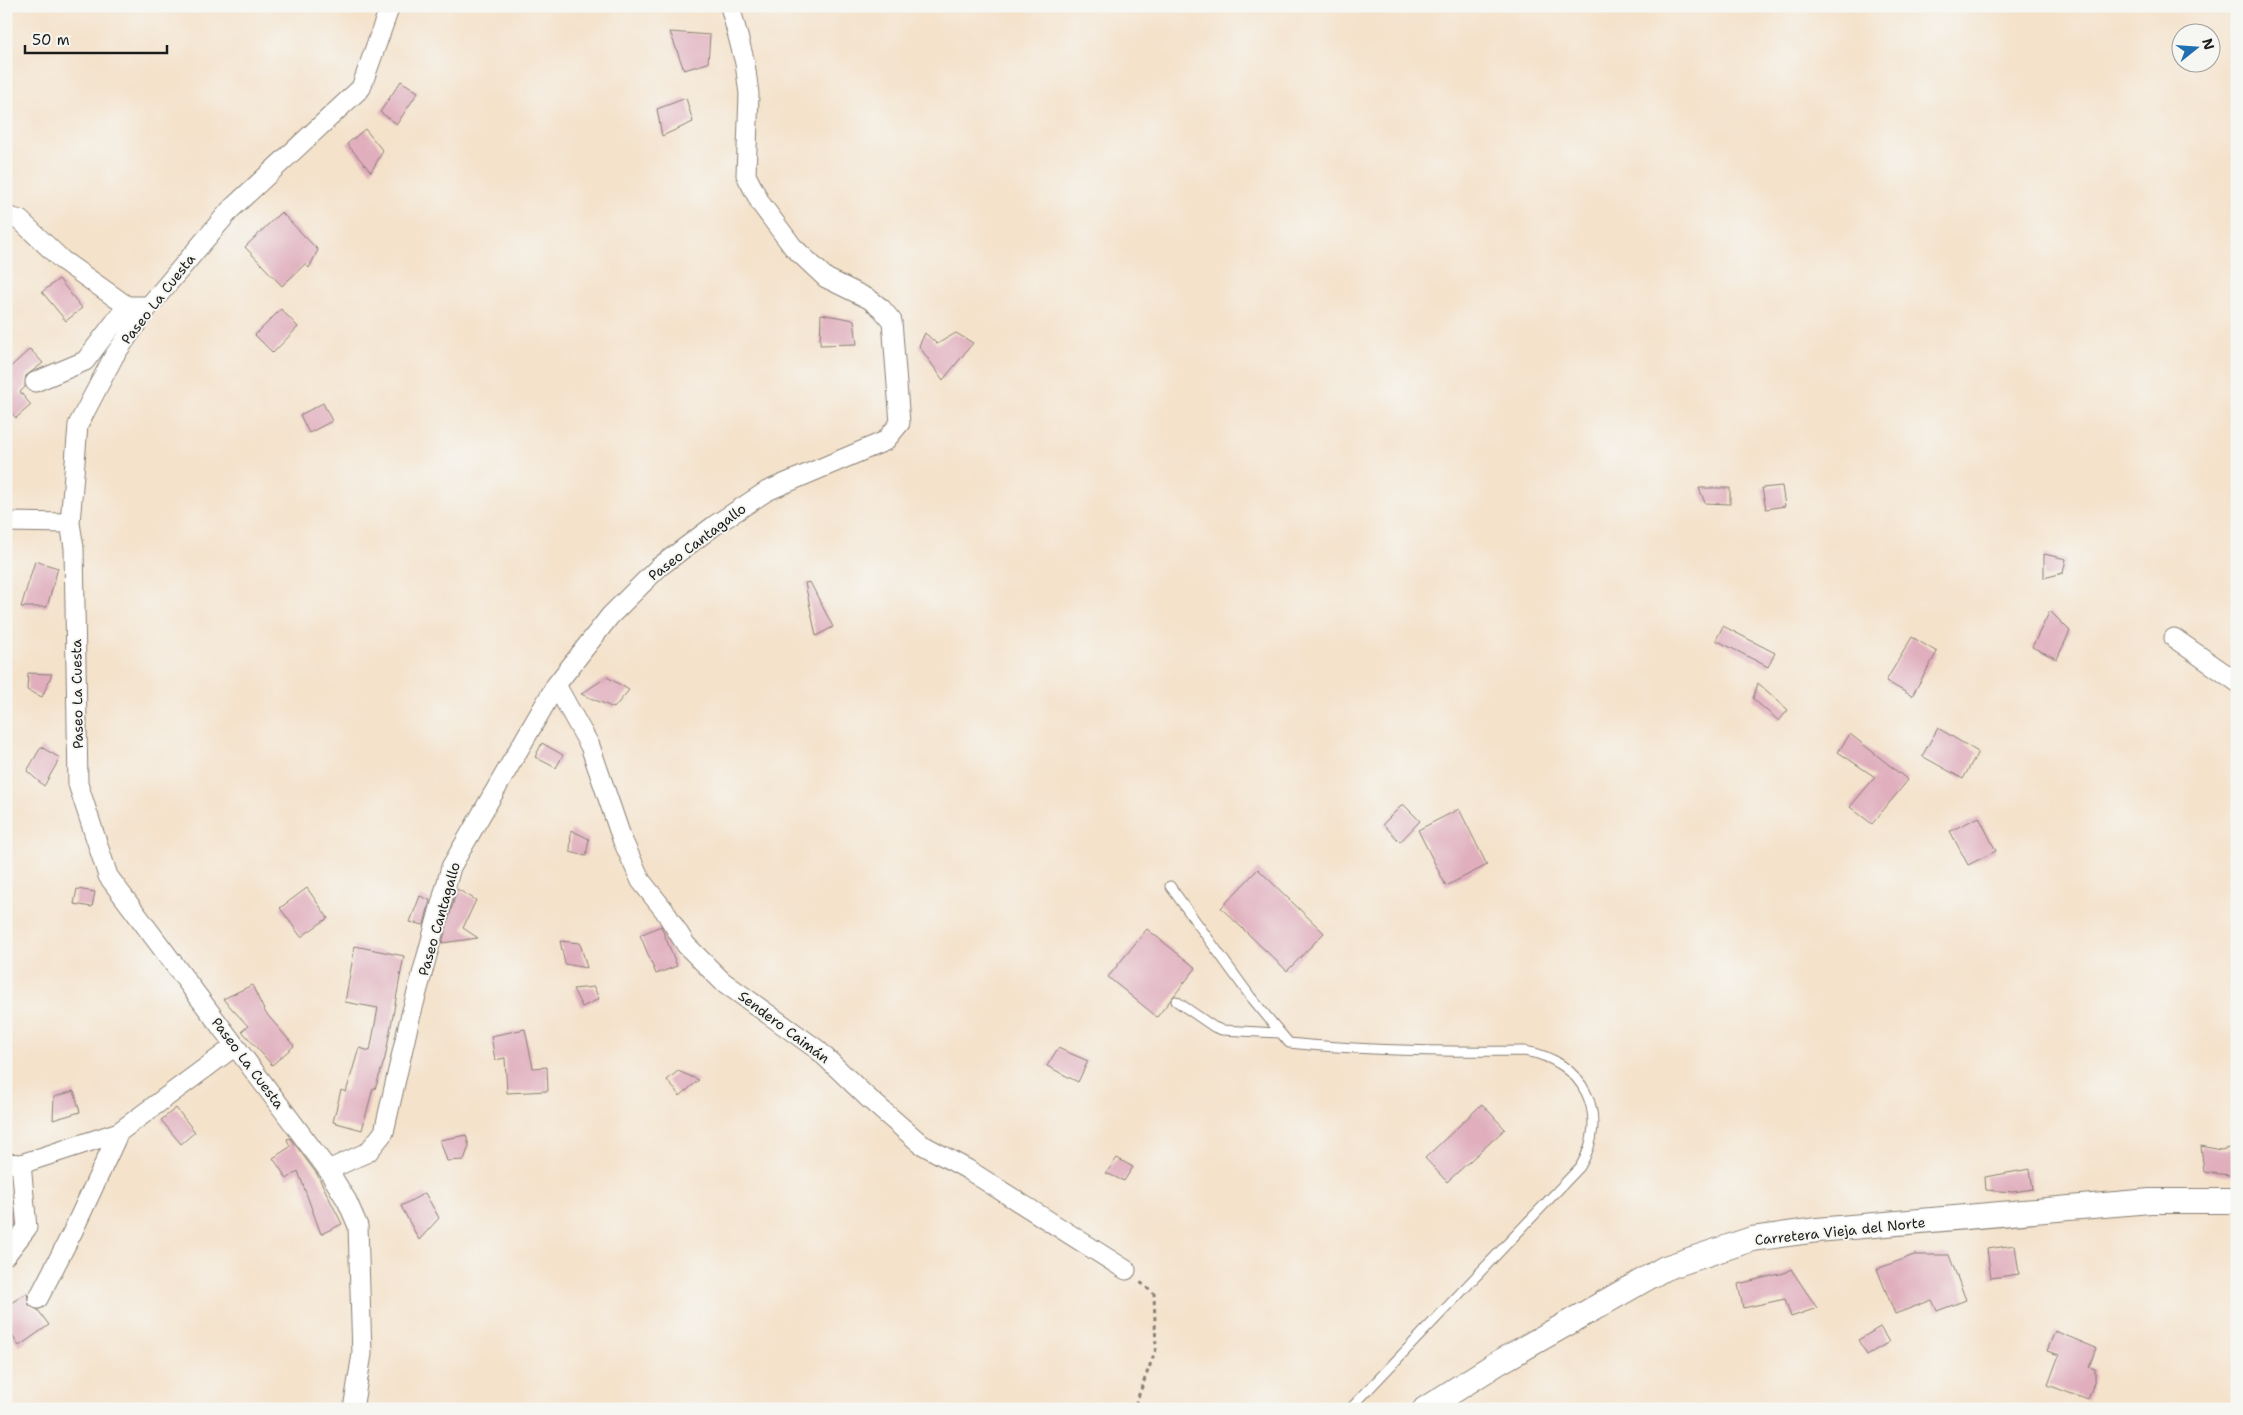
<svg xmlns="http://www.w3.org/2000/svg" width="2243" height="1415" font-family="'Shantell Sans',sans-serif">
<rect width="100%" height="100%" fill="#f6f6f2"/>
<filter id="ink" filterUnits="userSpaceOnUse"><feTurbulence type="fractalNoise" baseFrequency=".02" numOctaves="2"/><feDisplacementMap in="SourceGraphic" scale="10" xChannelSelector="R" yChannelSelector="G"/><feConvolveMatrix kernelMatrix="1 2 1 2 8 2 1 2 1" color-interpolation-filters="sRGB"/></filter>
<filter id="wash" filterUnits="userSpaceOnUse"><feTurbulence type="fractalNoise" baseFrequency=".0096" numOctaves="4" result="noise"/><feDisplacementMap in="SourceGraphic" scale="20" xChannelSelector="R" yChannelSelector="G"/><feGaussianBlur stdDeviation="1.12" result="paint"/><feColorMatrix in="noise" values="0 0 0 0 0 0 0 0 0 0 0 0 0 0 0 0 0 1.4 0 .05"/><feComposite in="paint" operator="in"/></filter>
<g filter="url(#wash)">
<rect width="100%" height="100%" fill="#f4e2cb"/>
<g id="blocks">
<path fill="#e0aebd" d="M670,32l40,3 -2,28 -24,7z
M401,81l17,11 -21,32 -17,-12z
M686,98l7,24 -31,14 -5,-27z
M365,129l18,22 -12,21 -24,-28z
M281,212l37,38 -9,18 -4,-4 -23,22 -37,-39z
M59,279l23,29 -16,13 -24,-29z
M281,309l17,18 -25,26 -18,-18z
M821,314l33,6 3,24 -37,1z
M925,333l12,11 19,-11 17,10 -30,37 -24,-34z
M30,349l13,14 -17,13 -1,11 -5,5 11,13 -15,13 -10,-11v-36z
M323,403l9,18 -23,12 -9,-18z
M1782,486l3,20 -19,3 -4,-21z
M1699,488h31v16l-25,-1z
M2044,554l22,5 -3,14 -19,5z
M35,561l23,7 -11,39h-26z
M810,582l23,45 -17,9 -11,-53z
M2050,611l20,20 -13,28 -25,-12z
M1723,626l52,27 -7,14 -52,-27z
M1912,637l25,15 -25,44 -26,-15z
M28,673l24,1 -10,23 -15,-7z
M607,677l22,13 -15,18 -33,-14z
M1758,683l30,27 -9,11 -26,-22z
M1938,728l40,24 -15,27 -41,-23z
M1850,734l58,46 -36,44 -22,-17 25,-30 -37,-25z
M542,743l21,12 -7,13 -21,-11z
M41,747l19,11 -16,28 -17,-15z
M1403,804l17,17 -20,21 -17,-18z
M1459,809l28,56 -41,21 -28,-56z
M1979,817l17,34 -28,14 -18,-34z
M571,830l18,9 -3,17 -16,-4z
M1258,869l66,64 -37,38 -66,-63z
M307,888l21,30 -27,19 -21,-29z
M77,889l18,3 -3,15 -18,-3z
M457,889l19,11 -13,28 15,10 -36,5z
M420,896l10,4 -6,25 -14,-3z
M661,926l16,40 -21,8 -16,-39z
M1147,929l49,39 -39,49 -49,-40z
M560,941l20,2 7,25 -22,-4z
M355,946l49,10 -19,102 -10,31 -2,-1 -11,42 -29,-8 8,-32 5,2 13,-44 11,3 8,-43 -33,-6z
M252,985l13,27 29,34 -22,19 -30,-34 6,-5 -25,-27z
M594,987l5,12 -17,8 -9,-18z
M525,1029l8,39 14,-1 1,24 -41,2 -2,-35 -10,2 -4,-24z
M1058,1048l30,13 -10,21 -31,-16z
M678,1071l21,9 -19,16 -13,-16z
M74,1091l6,21 -27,8 1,-23z
M1482,1104l23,25 -58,53 -22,-24z
M176,1108l19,24 -14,12 -20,-24z
M466,1135l3,11 -5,14 -17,1 -7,-21z
M290,1138l27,36 25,50 -21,10 -23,-63 -11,8 -14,-21 17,-11 -3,-8z
M2201,1146l20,4 16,-4v30l-33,-4z
M1117,1158l16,9 -9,14 -18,-8z
M2030,1169l3,20 -20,3 -27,-2 -1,-13z
M425,1193l14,25 -20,22 -18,-34z
M6,1196l8,19 1,10 -9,11z
M2015,1245l4,29 -28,4 -4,-29z
M1914,1255h35l17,45 -29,11 -5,-11 -37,14 -18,-45z
M1791,1269l26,39 -26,9 -6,-18 -42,9 -5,-24 46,-11z
M27,1293l2,12 9,5 11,15 -30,21 -13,-19v-21z
M1880,1327l9,15 -22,13 -9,-15z
M2055,1331l41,17 -7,19 6,2v10l-7,21 -40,-15 11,-30 -12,-4z"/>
</g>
</g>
<g filter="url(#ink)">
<use href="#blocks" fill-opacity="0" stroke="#887f74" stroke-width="1"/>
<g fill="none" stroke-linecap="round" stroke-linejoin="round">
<defs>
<path id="service" d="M1170,886l80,110 39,47c78,8 156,9 235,8 60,9 87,64 56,116l-230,242
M1176,1001l38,26 8,3 58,3"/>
<path id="minor" d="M6,216l14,4 42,40 65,46h22
M35,382l50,-21 42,-55
M6,522l64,1
M2174,638l63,44
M556,685l34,61 32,93 19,42 23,29 22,35 36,36 96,69 49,47 54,47 46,25 159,101
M6,1163l15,1 98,-32 116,-86
M328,1170l40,-18 16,-20 25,-110 42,-155 105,-182 54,-69 49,-49 56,-42 52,-34 118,-50 15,-18 -8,-102 -11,-13 -12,-9 -43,-21 -33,-31 -32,-43 -15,-29 3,-81 -4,-31 -15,-57
M6,1255l21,-27 -6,-64
M38,1299l34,-66 47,-101
M353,1409l9,-55 -4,-128 -11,-25 -19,-31 -220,-294 -30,-92 -4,-236 -4,-25 8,-98 36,-69 35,-50 82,-97 130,-121 29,-82"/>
<path id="tertiary" d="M1425,1409l71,-45 169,-96 87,-29 65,-9 333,-29h87"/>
</defs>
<use href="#service" stroke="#887f74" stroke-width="11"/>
<use href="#minor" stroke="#887f74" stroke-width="21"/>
<use href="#tertiary" stroke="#887f74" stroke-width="26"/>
<path stroke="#887f74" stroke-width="3" stroke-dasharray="4 4" stroke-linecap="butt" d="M1130,1409l4,-1 22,-59 -2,-55 -15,-13"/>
<use href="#service" stroke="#fff" stroke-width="9"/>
<use href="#minor" stroke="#fff" stroke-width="19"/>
<use href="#tertiary" stroke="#fff" stroke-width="24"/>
</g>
</g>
<g text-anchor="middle" stroke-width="4" stroke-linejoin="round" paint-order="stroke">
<g font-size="14" fill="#1c1c1c" stroke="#f6f6f2">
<text transform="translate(158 299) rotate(-52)" y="5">Paseo La Cuesta</text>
<text transform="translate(697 542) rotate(-37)" y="5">Paseo Cantagallo</text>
<text transform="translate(77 694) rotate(-91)" y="5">Paseo La Cuesta</text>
<text transform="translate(439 919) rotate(-74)" y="5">Paseo Cantagallo</text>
<text transform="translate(784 1027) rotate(37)" y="5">Sendero Caimán</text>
<text transform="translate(248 1063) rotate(53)" y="5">Paseo La Cuesta</text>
<text transform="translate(1840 1231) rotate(-6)" y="5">Carretera Vieja del Norte</text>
</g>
</g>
<rect width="2243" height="1415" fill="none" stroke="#f6f6f2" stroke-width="25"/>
<g transform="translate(2196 48) rotate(73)"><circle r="24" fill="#f6f6f2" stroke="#9f9f9c"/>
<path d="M0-4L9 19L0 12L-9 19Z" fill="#1f6fb2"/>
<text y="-8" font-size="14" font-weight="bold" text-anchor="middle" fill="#1c1c1c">N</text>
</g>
<path d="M25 45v8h142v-8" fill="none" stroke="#1c1c1c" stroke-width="2.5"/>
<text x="32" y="45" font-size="15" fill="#1c1c1c" stroke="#f6f6f2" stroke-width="4" paint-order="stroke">50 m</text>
</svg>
